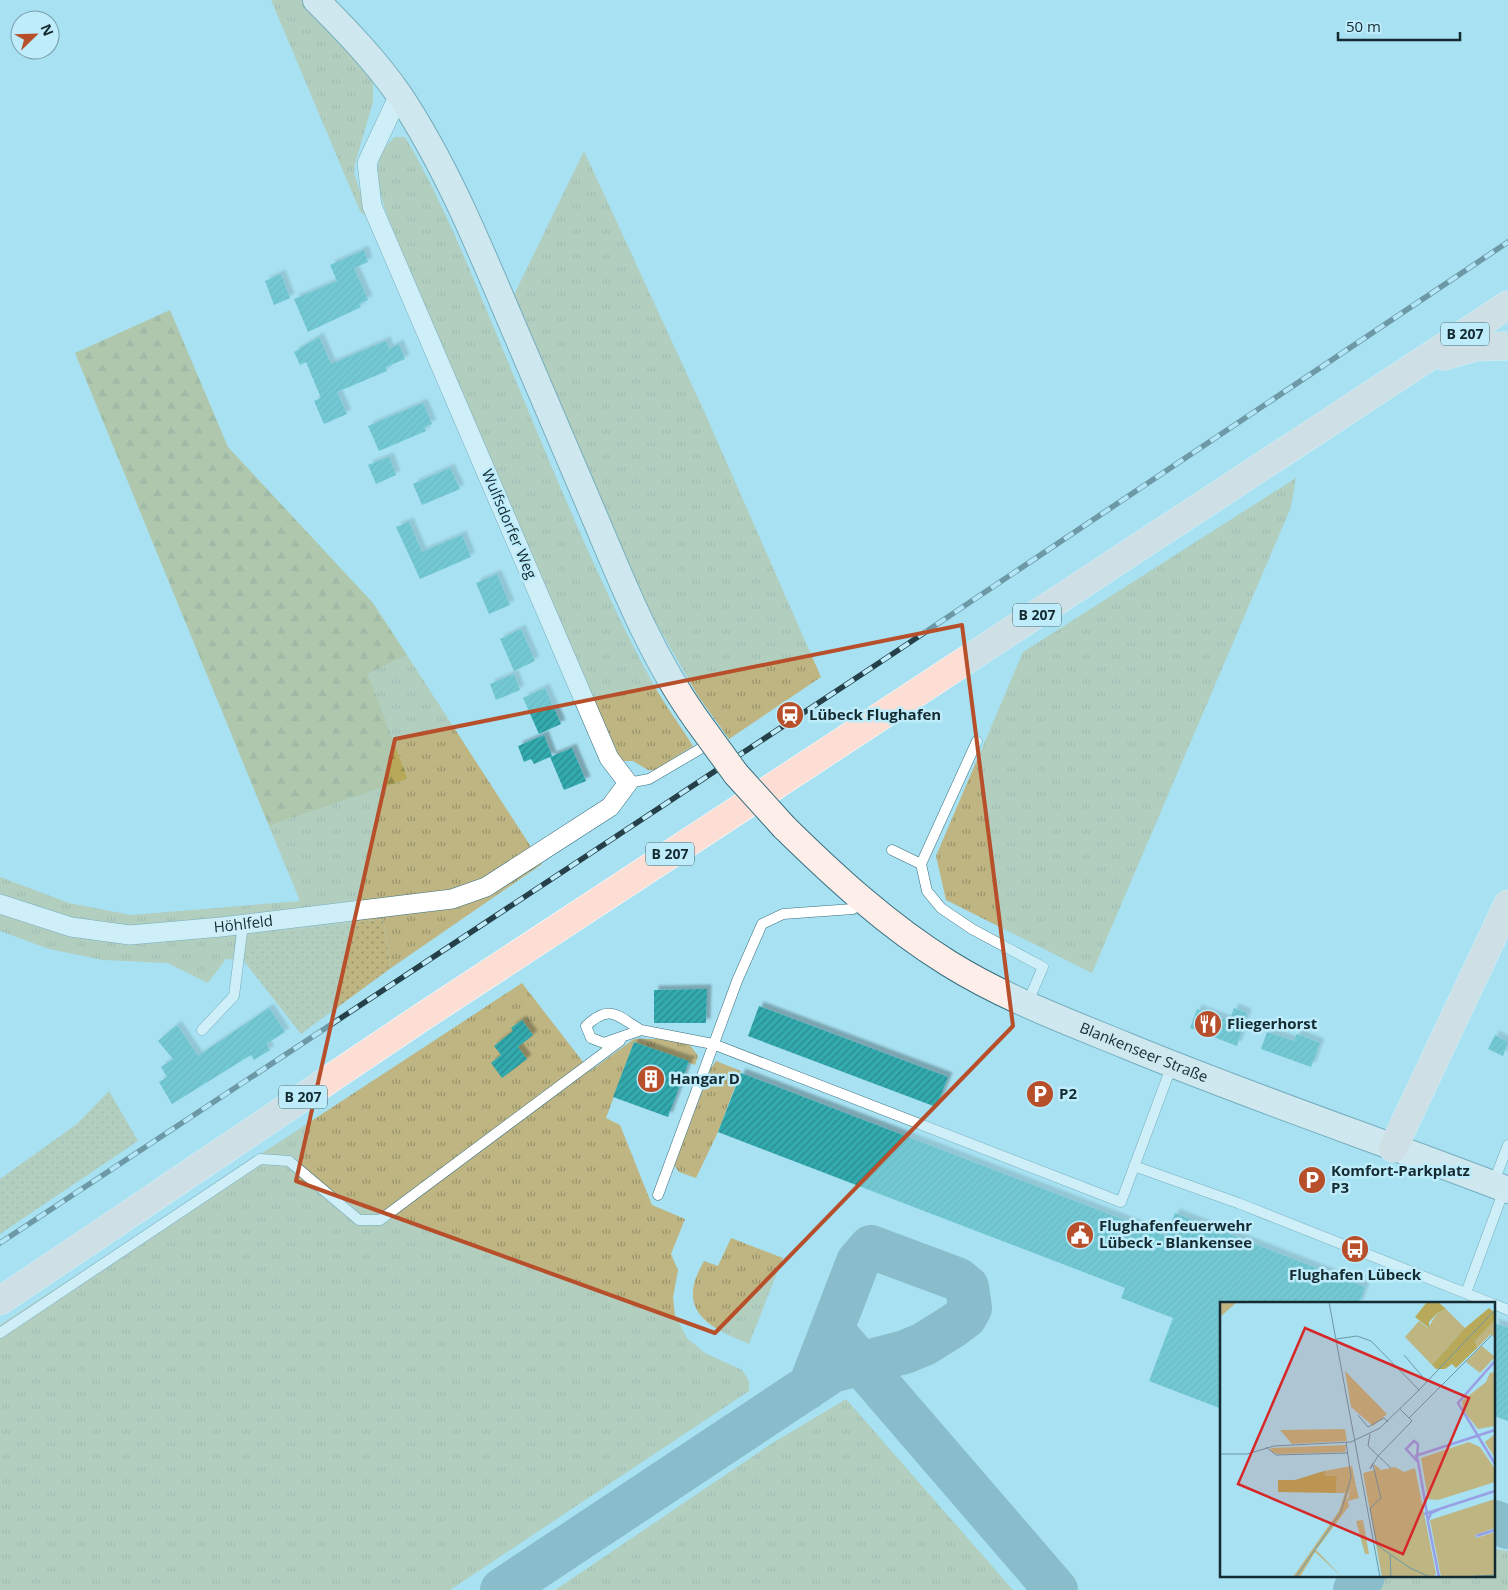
<svg xmlns="http://www.w3.org/2000/svg" width="1508" height="1590" font-family="'Open Sans',sans-serif">
<defs>
<pattern id="grass-tufts" width="24" height="20" patternUnits="userSpaceOnUse" patternTransform="scale(1.25)"><rect width="24" height="20" fill="#beb582"/><path d="M3 7l-1-3M5 7V3M7 7l1-3M15 17l-1-3M17 17v-4M19 17l1-3" fill="none" stroke="#99936b"/></pattern>
<pattern id="forest-firs" width="22" height="20" patternUnits="userSpaceOnUse" patternTransform="scale(1.25)"><rect width="22" height="20" fill="#b8a95a"/><path d="M5 1l3.5 6h-7zM16 11l3.5 6h-7z" fill="#948a4b"/></pattern>
<pattern id="garden-dots" width="8" height="8" patternUnits="userSpaceOnUse" patternTransform="scale(1.25)"><rect width="8" height="8" fill="#beb582"/><path d="M2 2h.1M6 6h.1" fill="none" stroke="#99936b" stroke-width="1.8" stroke-linecap="round"/></pattern>
<pattern id="building-hatch" width="6" height="6" patternUnits="userSpaceOnUse" patternTransform="scale(1.25)"><rect width="6" height="6" fill="#32aaae"/><path d="M-1 1l2-2M0 6l6-6M5 7l2-2" fill="none" stroke="#298b8e"/></pattern>
<filter id="shadow"><feDropShadow dx="4.5" dy="-4.5" stdDeviation="1" flood-color="#0004"/></filter>
</defs>
<rect width="100%" height="100%" fill="#a7e1f2"/>
<path fill="url(#grass-tufts)" d="M271,0h36l66,72v30l-18,62 -1,9 15,46 -9,-8z
M395,137h10c38,64 65,134 94,203 48,115 94,232 153,342 12,22 28,43 41,64l-38,24h-7l-15,-9h-14l-227,-532c-10,-31 -28,-67 3,-92z
M584,151l120,260 117,266 -92,62 -31,-43 -67,-117 -119,-280z
M1296,478l-5,29 -199,466 -146,-73 -10,-44 87,-204z
M407,655l135,209 -151,104 -8,-49 -110,13 -30,28 -17,-1 -18,24 -41,-20 -64,-3 -54,-11 -49,-18v-54l69,26 62,12 169,-14 -31,-75 139,-47 -40,-105z
M522,983l68,88 44,-32h35l21,6 8,11 -3,9 -61,-23 -28,76 14,7 32,80 33,14 -14,35 7,16 -5,28 2,17 12,23 18,15 37,17 7,11v10l-299,199h-450v-265z
M716,1061l25,10 -23,61 -22,46 -17,-6 -5,-7 37,-97z
M731,1238l52,20 -34,86c-42,-17 -74,-34 -45,-83l14,5z
M846,1399l167,191h-458l216,-146z
M1494,1549l14,2v39h-133l9,-14h110z"/>
<path fill="url(#forest-firs)" d="M170,310l58,137 145,156 34,52 -39,19 40,105 -139,47 -194,-473z"/>
<path fill="url(#garden-dots)" d="M383,919l8,49 -90,66 -58,-74 9,-22 21,-6z
M109,1091l29,50 -138,93v-55l77,-55z"/>
<g fill="none" stroke-linecap="round" stroke-linejoin="round">
<path stroke="#66909d" stroke-width="44" d="M843,1343l213,247
M1494,1522l14,5
M502,1590l330,-219 73,-19 19,-8 29,-18 12,-9 5,-9 -3,-21 -10,-8 -86,-32 -13,15 -46,119 -5,7
M1355,1590l8,-14"/>
</g>
<path fill="url(#building-hatch)" filter="url(#shadow)" d="M364,250l4,12 -14,6 14,32 -9,4 2,3 -53,25 -14,-33 43,-18 -7,-16z
M281,274l9,24 -16,7 -9,-24z
M319,337l12,27 55,-23 3,8 10,-5 6,15 -19,8 1,4 -50,21 10,22 -23,10 -10,-23 7,-3 -15,-36 -6,3 -6,-13z
M423,403l9,21 -8,3 2,4 -47,20 -11,-25z
M389,457l7,18 -20,9 -8,-19z
M450,468l10,21 -38,16 -9,-21z
M409,522l13,30 40,-17 9,22 -51,22 -24,-52z
M497,574l13,31 -21,9 -13,-31z
M521,629l14,32 -21,10 -14,-32z
M514,674l6,16 -24,10 -6,-16z
M545,688l16,36 -22,10 -16,-36z
M544,735l8,21 -18,8 -3,-5 -7,3 -6,-16z
M572,748l14,33 -22,9 -14,-33z
M707,989l-1,34h-52v-33z
M759,1006l189,71 -12,30 -188,-71z
M269,1008l16,24 -19,12 4,6 -16,10 -3,-5 -79,49 -13,-22 8,-5 -6,-10 12,-8 -15,-18 19,-16 21,31z
M1234,1008l13,5 -10,33 -47,-18 7,-19 32,12z
M522,1020l11,15 -15,12 9,12 -25,19 -11,-15 10,-8 -7,-9 19,-15 -2,-3z
M1267,1032l27,9 3,-7 23,9 -9,24 -50,-18z
M1495,1035l13,7 -5,14 -15,-7z
M634,1042l55,19 -21,56 -55,-20z
M741,1073l425,163 9,-23 190,74 -6,17h-137v105l-73,-28 24,-63 -52,-20 4,-10 -407,-156z
M1494,1323l14,5v93l-14,-5z"/>
<g fill="none" stroke-linecap="round" stroke-linejoin="round">
<defs>
<path id="lane" d="M977,741l-56,123 6,27 14,17 31,21 71,38 -16,37
M628,783l21,-4 63,-37
M892,850l29,14
M202,1030l32,-34 9,-72
M641,1030c-24,-14 -31,-27 -55,-4l5,12 13,5 37,-13 72,14 408,158 51,-137
M1134,1166l104,37 255,101
M1493,1184l15,-39
M658,1195l79,-214 25,-57 21,-10 70,-5 8,-8
M1466,1293l38,-103
M1494,1304l14,6
M0,1333l260,-174 29,2 70,59h21l240,-179"/>
<g id="street">
<path id="s1" d="M0,904l71,23 59,8 91,-8 231,-28 34,-12 124,-80 18,-24 -19,-25 -237,-552 -5,-43 32,-68"/>
</g>
<g id="secondary">
<path d="M316,0c29,29 60,61 84,96 43,65 74,138 104,209 31,74 63,147 94,220 28,67 56,135 98,194"/>
<path id="s2" d="M784,827c51,50 103,98 164,136 56,35 118,58 179,83 126,52 254,95 381,144"/>
</g>
<path id="primary" d="M1444,356l31,-9 33,-1
M1393,1148l115,-244
M0,1301l419,-282 1089,-714"/>
</defs>
<use href="#lane" stroke="#38707f" stroke-width="11"/>
<use href="#street" stroke="#38707f" stroke-width="20"/>
<use href="#secondary" stroke="#38707f" stroke-width="28"/>
<use href="#primary" stroke="#fff" stroke-width="29"/>
<use href="#lane" stroke="#fff" stroke-width="10"/>
<use href="#street" stroke="#fff" stroke-width="19"/>
<use href="#secondary" stroke="#feeee9" stroke-width="26"/>
<use href="#primary" stroke="#fdded4" stroke-width="28"/>
<defs>
<path id="rail" d="M0,1243l897,-592 611,-409"/>
</defs>
<use href="#rail" stroke="#254048" stroke-width="5.5"/>
<use href="#rail" stroke="#beecfa" stroke-width="4" stroke-dasharray="11" stroke-linecap="butt"/>
<defs>
<path id="secondary-bridge" d="M696,719l40,55 48,53"/>
</defs>
<use href="#secondary-bridge" stroke="#38707f" stroke-width="28" stroke-linecap="butt"/>
<use href="#secondary-bridge" stroke="#feeee9" stroke-width="26"/>
</g>
<path d="M0 0H1508V1590H0ZM962,625l51,401 -298,307 -419,-152 99,-442z" fill="#a7e1f2" fill-opacity=".55" fill-rule="evenodd"/>
<path fill="none" stroke="#b74f2b" stroke-width="4" stroke-linejoin="round" d="M962,625l51,401 -298,307 -419,-152 99,-442z"/>
<defs>
<symbol id="station-disc" viewBox="-11 -11 22 22"><circle r="9.5" fill="#b74f2b" stroke="#beecfa"/><path d="M-3-6H3Q5-6 5-4V2Q5 4 3 4L4.5 6H3L1.5 4h-3L-3 6H-4.5L-3 4Q-5 4-5 2V-4Q-5-6-3-6ZM-3.5-4v3h7v-3ZM-3.5 1v1.5H-2V1ZM2 1v1.5H3.5V1Z" fill="#fff"/></symbol>
<symbol id="restaurant-disc" viewBox="-11 -11 22 22"><circle r="9.5" fill="#b74f2b" stroke="#beecfa"/><path d="M-5-6h1v4h1v-4h1v4h1v-4h1v5L-1.5 .5V6h-2V.5L-5-1ZM5-6V6H3V1.5H1.5Q1.5-4 5-6Z" fill="#fff"/></symbol>
<symbol id="building-disc" viewBox="-11 -11 22 22"><circle r="9.5" fill="#b74f2b" stroke="#beecfa"/><path d="M-4-6H4V6H1V3H-1V6H-4ZM-2.5-4.3h1.7v1.8h-1.7ZM.8-4.3h1.7v1.8H.8ZM-2.5-1h1.7V.8h-1.7ZM.8-1h1.7V.8H.8Z" fill="#fff"/></symbol>
<symbol id="parking-disc" viewBox="-11 -11 22 22"><circle r="9.5" fill="#b74f2b" stroke="#beecfa"/><path d="M-3.5-5.5H1a3.5 3.5 0 0 1 0 7H-1V5.5H-3.5ZM-1-3.4V-.6H.8a1.4 1.4 0 0 0 0-2.8Z" fill="#fff"/></symbol>
<symbol id="civic-disc" viewBox="-11 -11 22 22"><circle r="9.5" fill="#b74f2b" stroke="#beecfa"/><path d="M-.6-6.5H3V-4.5H.6V-3L4-1V1h2V6H-6V1h2V-1L-.6-3ZM-1.2 2.5V6h2.4V2.5Z" fill="#fff"/></symbol>
<symbol id="bus-disc" viewBox="-11 -11 22 22"><circle r="9.5" fill="#b74f2b" stroke="#beecfa"/><path d="M-5-6H5V4H4V6H2V4H-2V6H-4V4H-5ZM-3.5-4V0h7V-4ZM-3.5 1.2v1.5H-2V1.2ZM2 1.2v1.5H3.5V1.2Z" fill="#fff"/></symbol>
</defs>
<g fill-rule="evenodd">
<use href="#station-disc" x="774" y="699" width="32" height="32"/>
<use href="#restaurant-disc" x="1192" y="1008" width="32" height="32"/>
<use href="#building-disc" x="635" y="1063" width="32" height="32"/>
<use href="#parking-disc" x="1024" y="1078" width="32" height="32"/>
<use href="#parking-disc" x="1296" y="1164" width="32" height="32"/>
<use href="#civic-disc" x="1064" y="1219" width="32" height="32"/>
<use href="#bus-disc" x="1339" y="1233" width="32" height="32"/>
</g>
<g text-anchor="middle" stroke-width="5" stroke-linejoin="round" paint-order="stroke">
<g fill="#beecfa" stroke="#47656e" stroke-width="1">
<rect x="1441" y="322.5" width="48" height="23" rx="4"/>
<rect x="1013" y="603.5" width="48" height="23" rx="4"/>
<rect x="646" y="842.5" width="48" height="23" rx="4"/>
<rect x="279" y="1085.5" width="48" height="23" rx="4"/>
</g>
<g font-size="14" font-weight="bold" fill="#142b32">
<text x="1465" y="339">B 207</text>
<text x="1037" y="620">B 207</text>
<text x="670" y="859">B 207</text>
<text x="303" y="1102">B 207</text>
</g>
<g font-size="15" fill="#142b32" stroke="#beecfa">
<text transform="translate(509 524) rotate(67)" y="5">Wulfsdorfer Weg</text>
<text dy="5" stroke="none"><textPath href="#s1" startOffset="248">Höhlfeld</textPath></text>
<text dy="5" stroke="none"><textPath href="#s2" startOffset="429">Blankenseer Straße</textPath></text>
</g>
<g font-size="15" font-weight="bold" fill="#142b32" stroke="#beecfa" text-anchor="start">
<text x="809" y="720">Lübeck Flughafen</text>
<text x="1227" y="1029">Fliegerhorst</text>
<text x="670" y="1084">Hangar D</text>
<text x="1059" y="1099">P2</text>
<text x="1331" y="1176">Komfort-Parkplatz<tspan x="1331" dy="17">P3</tspan></text>
<text x="1099" y="1231">Flughafenfeuerwehr<tspan x="1099" dy="17">Lübeck - Blankensee</tspan></text>
<text x="1355" y="1280" text-anchor="middle">Flughafen Lübeck</text>
</g>
</g>
<g transform="translate(1220 1302)">
<rect width="275" height="275" fill="#a7e1f2"/>
<path d="M0,0h17l-17,15zM226,7l19,19 -33,37 -27,-28 14,-16 9,7 9,-15zM275,18v18l-4,-4 -14,14 -2,-7zM262,44l13,11 -15,16 -14,-11zM125,69l42,43 -14,12 -22,-19zM275,70v54l-17,3 -15,-19 -1,-9 24,-19 4,-9zM125,127l2,12 -55,3 -12,-14zM275,132v24l-10,-16zM249,140l11,5 15,22v13l-57,18 -10,-1 -7,-41zM126,143l-1,7 -66,2 -6,-1 -3,-5zM158,156l-4,6 7,6 14,-3 9,5 11,-4 21,106 -3,3h-51l-19,-104 12,-3 -1,-6zM132,164l4,20 -5,-1 -4,12 2,9 -33,44 26,27 -27,-25 -15,25h-7l46,-66 6,-18h-9l1,-17h-13v-5zM275,197v29l-20,7 1,3 19,-6v45h-54l-11,-57z" fill="#beb582"/>
<path d="M207,0h11l8,7 -9,4 -8,9v6l-14,-11zM269,6l6,5v7l-20,21 2,7 -21,20 -4,-4 -7,5h-9l-4,-4 33,-37zM104,169l1,5h12l-1,17 -58,-1v-12h17z" fill="#b8a95a"/>
<path d="M130,183l6,1 3,12 -11,3zM143,218l6,34h-4l-9,-33z" fill="#beb582"/>
<path fill="none" stroke="#989fe5" stroke-width="2.5" d="M275,59l-37,42 37,61M195,154l80,-26M198,160l-12,-13 8,-8 4,3 -1,14 1,3 7,40 3,21 11,55M204,212l71,-23M208,218l3,-7 9,-4M256,234l19,-6"/>
<path fill="none" stroke="#6c98a5" stroke-width="1" d="M109,0l51,275M116,37l21,-3 14,5 48,49 76,-80M184,53l23,27M138,113l10,12 16,-9 4,4M189,116l83,-83M150,132l-2,12 23,22M46,145l10,8 71,-2M0,152h27l27,-8 77,-4 29,-14 39,-38M153,161l-3,6 8,-13 34,-35 -12,-12M153,163l8,33 -11,10 7,37 33,23 20,9M170,253l1,22M76,275l45,-65 10,-35 -5,-35M242,275l33,-2"/>
<path fill="#d62828" fill-opacity="0.15" stroke="#d62828" stroke-width="2.5" d="M85,26l164,70 -66,156 -165,-70z"/>
<rect width="275" height="275" fill="none" stroke="#142b32" stroke-width="2.5"/>
</g>
<g transform="translate(35 35) rotate(67)"><circle r="24" fill="#beecfa" stroke="#7a9faa"/>
<path d="M0-4L9 19L0 12L-9 19Z" fill="#b74f2b"/>
<text y="-8" font-size="14" font-weight="bold" text-anchor="middle" fill="#142b32">N</text>
</g>
<path d="M1338 32v8h122v-8" fill="none" stroke="#142b32" stroke-width="2.5"/>
<text x="1346" y="32" font-size="15" fill="#142b32" stroke="#beecfa" stroke-width="4" paint-order="stroke">50 m</text>
</svg>
